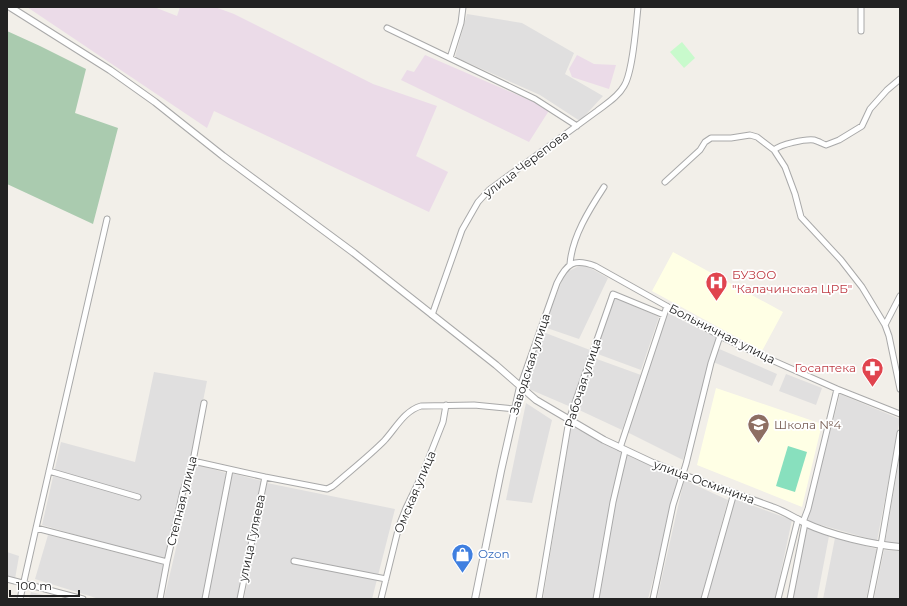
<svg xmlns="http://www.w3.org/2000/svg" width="907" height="606" font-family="Montserrat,sans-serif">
<rect width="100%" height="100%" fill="#f2efe9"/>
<path fill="#e0dfdf" d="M467,14l55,9 52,30 -9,21 38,22 -23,25 -40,-26 -85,-38z
M583,264l25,14 -29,61 -35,-12 21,-54z
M614,297l45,20 -18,53 -46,-17z
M668,313l49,25 -34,122 -56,-28z
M543,332l47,18 -19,57 -49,-21z
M717,348l60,26 -5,12 -59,-24z
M594,358l47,17 -19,55 -45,-21z
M154,372l53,9 -17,85 -24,95 -124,-36 19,-83 74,20z
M786,374l36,14 -6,17 -37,-14z
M840,394l60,25 -23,122 -70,-20z
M526,403l26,17 -20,83 -26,-3z
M571,426l35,17 27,15 46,19 -31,122h-105z
M900,454v90l-15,-1z
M196,464l30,9 -11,69 -13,57h-38z
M231,473l31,8 -25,118h-30z
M684,480l44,20 -27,99h-44z
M267,483l128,26 -23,90h-128z
M735,499l57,21 -17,79h-68z
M807,528l22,8 -12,63h-25z
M48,535l117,30 -7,34h-59l-64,-20z
M835,538l42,11 -11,50h-43z
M884,550l16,1v48h-26z
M7,552l12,4 -4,23 -8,-3z
M31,592l30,7h-32z"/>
<path fill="#ebdbe8" d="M27,7h127l23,9 3,-9h35l19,7 139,70 64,22 -21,50 32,16 -19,40 -215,-101 -7,17z
M425,55l125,54 -21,33 -128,-62 6,-10 7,2z
M577,55l17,9 22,1 -7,24 -37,-12 -3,-8z"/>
<path fill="#ffffe5" d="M673,252l110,60 -21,39 -110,-60z
M716,388l106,36 -20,83 -105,-42z"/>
<path fill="#aacbaf" d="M7,31l33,15 46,23 -11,44 43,15 -25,96 -86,-40z"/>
<path fill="#c8facc" d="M682,42l13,16 -11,10 -14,-16z"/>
<path fill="#88e0be" d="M788,446l19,6 -12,40 -19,-6z"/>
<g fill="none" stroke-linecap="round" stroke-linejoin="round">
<defs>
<path id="minor" d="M861,7v24
M387,28l148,71 42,27
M450,58l11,-35 2,-16
M774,150c7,-6 31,-11 40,-10 4,1 9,4 12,5l13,-5 23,-14 8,-17 17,-19 13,-11
M665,182l35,-32 5,-8 6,-4h20l19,-3 7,2 17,13 11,17 10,27 6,23 40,43 21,27 23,38 4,11 11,53
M570,264c2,-27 19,-54 34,-77
M432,315l30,-85 16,-28 11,-12 108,-79c9,-7 21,-14 27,-25 9,-14 12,-61 14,-79
M885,325l15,-29
M520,387l37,-104c10,-20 17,-25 38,-17l125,70 38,18 79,35 63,25
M620,448l47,-142
M193,461l72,16 62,12 6,-3c17,-15 35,-29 51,-45 12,-13 20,-30 37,-35l53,-1 40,4
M49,471l89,26
M803,522l5,-13 29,-120
M36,528l71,-309
M294,561l92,18
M7,579l76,20
M20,599l16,-71 131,34
M160,599l7,-37 16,-71 10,-30 11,-58
M205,599l25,-129
M240,599l25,-122
M381,599l18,-73 7,-18 16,-33 21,-53 3,-17
M539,599l30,-179 44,-126 51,21
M596,599l17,-97 12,-51
M653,599l20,-94 13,-41 25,-101 9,-27
M704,599l30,-106
M778,599l20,-80
M790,599l15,-76
M870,599l11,-54 19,-112"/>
<path id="tertiary" d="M10,7l100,63 45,32 68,54 131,97 142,112 40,35 68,40 49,23 30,12 89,32c12,4 22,11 33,16 25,12 68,22 95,24
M475,599l26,-128 19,-84"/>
</defs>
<use href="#minor" stroke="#a9a9a9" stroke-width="7"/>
<use href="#tertiary" stroke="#a9a9a9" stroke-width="8"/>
<use href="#minor" stroke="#fff" stroke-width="5"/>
<use href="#tertiary" stroke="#fff" stroke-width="6"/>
</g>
<defs>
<symbol id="hospital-pin" viewBox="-11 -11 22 30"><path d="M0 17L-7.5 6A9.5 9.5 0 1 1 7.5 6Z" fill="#e0444e" stroke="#fff"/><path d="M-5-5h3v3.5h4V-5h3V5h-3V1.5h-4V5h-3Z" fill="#fff"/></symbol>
<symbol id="pharmacy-pin" viewBox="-11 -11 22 30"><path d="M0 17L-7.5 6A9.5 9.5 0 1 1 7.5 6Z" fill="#e0444e" stroke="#fff"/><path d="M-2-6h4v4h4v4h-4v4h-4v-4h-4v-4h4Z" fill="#fff"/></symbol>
<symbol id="school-pin" viewBox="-11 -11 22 30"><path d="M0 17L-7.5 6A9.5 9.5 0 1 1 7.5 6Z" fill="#8d6e63" stroke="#fff"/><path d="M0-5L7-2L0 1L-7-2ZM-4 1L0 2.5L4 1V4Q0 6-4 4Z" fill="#fff"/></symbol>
<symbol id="shop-pin" viewBox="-11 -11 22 30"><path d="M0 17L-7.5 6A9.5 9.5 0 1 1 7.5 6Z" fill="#3f7fe0" stroke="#fff"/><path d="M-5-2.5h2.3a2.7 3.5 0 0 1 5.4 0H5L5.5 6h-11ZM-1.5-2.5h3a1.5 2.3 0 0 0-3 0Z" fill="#fff"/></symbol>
</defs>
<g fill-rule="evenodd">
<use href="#hospital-pin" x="704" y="270" width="25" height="34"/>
<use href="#pharmacy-pin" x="860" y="356" width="25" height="34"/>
<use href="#school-pin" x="746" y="412" width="25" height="34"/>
<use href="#shop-pin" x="450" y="542" width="25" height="34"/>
</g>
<g text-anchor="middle" stroke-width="3.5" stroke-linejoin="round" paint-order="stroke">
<g font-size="12" fill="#222" stroke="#fff">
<text transform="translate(526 164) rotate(-37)" y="4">улица Черепова</text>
<text transform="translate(722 334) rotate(27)" y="4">Больничная улица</text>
<text transform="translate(530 364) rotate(-72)" y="4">Заводская улица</text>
<text transform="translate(583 383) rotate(-72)" y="4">Рабочая улица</text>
<text transform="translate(704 482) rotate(20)" y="4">улица Осминина</text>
<text transform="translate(415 492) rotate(-67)" y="4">Омская улица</text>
<text transform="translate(182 501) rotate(-76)" y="4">Степная улица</text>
<text transform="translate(252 538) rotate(-78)" y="4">улица Гуляева</text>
</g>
<g font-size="12" fill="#be3a42" stroke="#fff" text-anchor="start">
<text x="732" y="279">БУЗОО<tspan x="732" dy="14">"Калачинская ЦРБ"</tspan></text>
<text x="856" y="372" text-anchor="end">Госаптека</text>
</g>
<g font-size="12" fill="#785e54" stroke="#fff" text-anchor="start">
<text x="774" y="429">Школа №4</text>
</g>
<g font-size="12" fill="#366cbe" stroke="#fff" text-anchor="start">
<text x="478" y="558">Ozon</text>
</g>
</g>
<rect width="907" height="606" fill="none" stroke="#222222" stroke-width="16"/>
<path d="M10 590v6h69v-6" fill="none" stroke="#222222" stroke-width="2"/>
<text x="16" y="590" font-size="12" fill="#222222" stroke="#ffffff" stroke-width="3" paint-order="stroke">100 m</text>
</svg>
